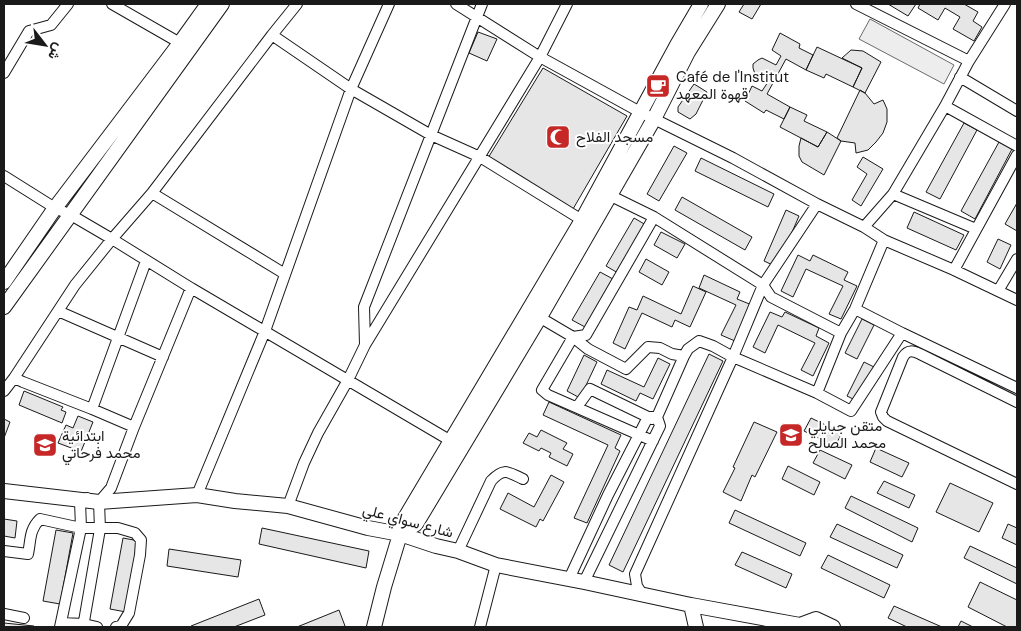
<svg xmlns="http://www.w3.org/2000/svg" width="1021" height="631" font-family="'DM Sans',Vazirmatn,sans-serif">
<rect width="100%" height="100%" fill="#fff"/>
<path fill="#ededed" stroke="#6a6a6a" d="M870,19l84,46 -10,19 -85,-45z"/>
<path fill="#e6e6e6" stroke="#1a1a1a" d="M744,4h17l-9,15 -13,-7z
M888,4h28l-8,12z
M920,4h44l14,8 -5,9 9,6 -8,14 -21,-12 7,-12 -15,-9 -7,12 -20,-12z
M478,32l19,7 -10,22 -18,-8z
M780,33l20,11 -1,4 14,7 -7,15 -20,-11 -19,35 23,13 -6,12 -18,-9 -2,3 -19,-12 7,-15 10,5 6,-9 -13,-8 -2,-6v-4l5,-4 4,-2 14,7 5,-9 -9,-6z
M817,47l45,21 -9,19 -27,-13 -2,4 -18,-8z
M851,50l12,1 18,11 -16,31 -12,-6 9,-19 -20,-10z
M543,68l84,48 -54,93 -85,-51z
M694,84l13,8 -11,22 -6,5 -12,-7v-5z
M860,90l5,3 9,11 9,-4 4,9v13l-4,11 -7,9 -8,8 -12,3 -1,-10 -14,-2 -4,-3z
M790,107l17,8 -3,6 23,11 -9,15 -38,-20z
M964,123l13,7 -37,69 -14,-7z
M827,132l14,9 -17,34 -22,-13 -3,-6v-10l2,-8 17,9z
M999,142l13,7 -37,70 -14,-8z
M674,146l13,7 -28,48 -12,-7z
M863,157l20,12 -22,37 -9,-6 15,-26 -10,-7z
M701,158l73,36 -6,13 -73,-36z
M682,197l70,40 -7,13 -70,-40z
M1017,203v28l-12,-7z
M786,210l13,6 -22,51 -13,-6z
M914,212l50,23 -8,15 -49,-22z
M634,218l12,7 -28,48 -12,-7z
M661,232l24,12 -8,14 -23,-13z
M998,239l13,6 -11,24 -13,-7z
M798,255l12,6 3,-6 35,17 -4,8 13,6 -16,33 -12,-5 14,-28 -37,-17 -13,28 -12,-6z
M646,259l23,13 -7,13 -23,-13z
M600,272l13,7 -28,48 -13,-7z
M704,275l36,17 -3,7 15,6 -17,36 -14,-6 15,-30 -37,-17z
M693,286l13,6 -16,35 -15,-7 -3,7 -30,-14 -17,36 -12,-6 16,-36 8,3 6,-14 38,18z
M770,312l12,5 3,-5 34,16 -3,8 13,7 -16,33 -12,-6 14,-27 -37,-18 -13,28 -12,-6z
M862,319l12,6 -17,34 -12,-6z
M709,354l14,7 -100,211 -14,-7z
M584,355l13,7 -17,36 -13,-7z
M658,358l12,6 -17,35 -13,-6 -4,8 -35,-17 6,-14 37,17z
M864,362l12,6 -17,34 -12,-6z
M24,391l39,16 -2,3 5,2 -4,11 -43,-18z
M549,402l72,33 -6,13 5,3 -33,72 -13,-5 34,-73 -65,-30z
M78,416l15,6 -13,32 -7,-3 1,-2 -16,-6 8,-18 7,3z
M811,418l31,15 -7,13 -31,-15z
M4,419l6,3 -6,16z
M754,422l23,10 -22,45 -3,-2 -11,26 -18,-9 12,-24 -2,-1z
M541,430l26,13 -4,6 10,5 -6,12 -18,-9 2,-4 -10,-5 -2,3 -16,-8 6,-10 8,4z
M876,448l33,15 -7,14 -32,-15z
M820,450l32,15 -7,14 -32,-16z
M788,466l32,16 -6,13 -32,-16z
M551,475l13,7 -21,39 -3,-2 -4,8 -36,-18 8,-16 26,14z
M884,481l31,14 -6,13 -32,-15z
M950,483l43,20 -14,29 -43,-20z
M851,496l67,32 -6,14 -67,-34z
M735,510l71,33 -6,13 -71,-33z
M4,519l13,2 -2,17 -11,-2z
M837,524l66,31 -6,13 -67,-31z
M1008,524l9,4v17l-15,-7z
M262,528l107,23 -3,17 -107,-24z
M56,530l17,3 -13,71 -17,-3z
M123,538l16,3 -13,71 -16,-3z
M970,546l47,22v16l-53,-26z
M169,549l72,11 -3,17 -71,-11z
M742,552l50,22 -6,14 -51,-23z
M828,555l62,30 -6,13 -63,-30z
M980,582l37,18v27h-10l-39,-20z
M259,599l6,16 -31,12h-42l-1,-1z
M894,606l48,21h-35l-19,-9z
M339,610l6,16 -2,1h-46z
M961,621l12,6h-15z
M4,623l30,3v1h-30z"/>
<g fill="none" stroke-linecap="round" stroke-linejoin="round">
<defs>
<path id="street" d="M112,4l68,39
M456,4l84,53 100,55 93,46 84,46 47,23 20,13 70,30 63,30
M856,4l113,57
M272,35l79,54 80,46 49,22 102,63
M4,73l25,-42 22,-6 17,-21
M960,77l57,34
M945,106l72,40
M4,176l51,32 16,7 41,24 79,49 260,153
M152,193l133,81
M605,193l49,24 109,68 8,12 70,36
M893,194l83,35
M864,227l29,-33 52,-88 24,-45 36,-57
M954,270l63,-115
M998,291l19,-32
M855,309l47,24 115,55
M58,311l105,46
M534,314l39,23 15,12 38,20 22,-22 12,1 12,6 12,2
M365,345l-1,-38 118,-303
M14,378l9,4 69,27 42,18
M4,391l10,-13 61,-93 37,-46 40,-46 120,-158 25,-31
M817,393l24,-60 14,-24 29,-69
M1017,402l-97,-48c-7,-3 -12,-5 -17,3l-22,55 2,5 4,4 130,63
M577,407l13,-18 58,28 4,2
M92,409l54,-148
M653,441l-105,-46 -6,-5 31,-53 13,-2 68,-118
M197,495l68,-164 86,-242 38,-85
M288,506l16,-43 14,-30 30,-53 17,-35 175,-288 27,-53
M4,551l24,3c3,-14 1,-24 12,-35l41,9h37l17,5 6,7 -1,15 -11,58 -8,13 -5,1
M458,551l33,-70c13,-14 17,-9 32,-2
M569,579l39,-84 40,-78h9
M584,582l76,-156 -3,-9 27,-61 4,-7 11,-8 14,5 20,11 84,36 34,18 51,-78
M642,594l-5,-8 -2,-12 98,-217 30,-72 54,-81
M4,614l20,4
M61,623l23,1 13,3
M60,627l21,-99 -1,-27 7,-3
M83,627l17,-98 -1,-27 12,-14 23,-61 57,-139
M480,627l16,-62"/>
<path id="secondary" d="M4,282l51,-74 125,-165 28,-39
M4,307l218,-303
M4,491l95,11 98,-7 38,6 53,5 80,22 32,6 36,12 22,5 38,14 88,17 107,23 109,20 16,-6 17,8
M400,534l16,-10 124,-207 114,-198 34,-67 30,-48
M691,605l5,22
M374,627l10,-40 21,-69 177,-298 95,-175 24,-41"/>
</defs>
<use href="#street" stroke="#1a1a1a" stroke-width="12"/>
<use href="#secondary" stroke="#1a1a1a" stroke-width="16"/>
<use href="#street" stroke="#fff" stroke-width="10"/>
<use href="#secondary" stroke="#fff" stroke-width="14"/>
</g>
<defs>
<symbol id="cafe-square" viewBox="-11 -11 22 22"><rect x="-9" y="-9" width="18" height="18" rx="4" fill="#c62828" stroke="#fff"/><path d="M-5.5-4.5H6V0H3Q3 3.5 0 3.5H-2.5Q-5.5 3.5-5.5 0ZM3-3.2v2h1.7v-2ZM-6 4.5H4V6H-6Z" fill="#fff"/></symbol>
<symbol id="mosque-square" viewBox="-11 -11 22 22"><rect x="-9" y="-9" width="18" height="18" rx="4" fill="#c62828" stroke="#fff"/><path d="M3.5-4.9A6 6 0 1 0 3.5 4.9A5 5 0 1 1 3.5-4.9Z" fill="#fff"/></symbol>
<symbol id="school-square" viewBox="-11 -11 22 22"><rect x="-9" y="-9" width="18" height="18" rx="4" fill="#c62828" stroke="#fff"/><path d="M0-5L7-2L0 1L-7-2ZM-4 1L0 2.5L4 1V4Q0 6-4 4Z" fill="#fff"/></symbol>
</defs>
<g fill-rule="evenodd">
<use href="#cafe-square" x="644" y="72" width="28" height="28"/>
<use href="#mosque-square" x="544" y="123" width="28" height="28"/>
<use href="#school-square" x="777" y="421" width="28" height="28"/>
<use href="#school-square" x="31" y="431" width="28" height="28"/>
</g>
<g text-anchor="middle" stroke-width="4" stroke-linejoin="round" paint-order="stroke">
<g font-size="15" fill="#1a1a1a" stroke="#fff" text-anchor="start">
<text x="676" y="82">Café de l'Institut<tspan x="676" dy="17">قهوة المعهد</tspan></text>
<text x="576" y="142">مسجد الفلاح</text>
<text x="808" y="431">متقن جبايلي<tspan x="808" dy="17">محمد الصالح</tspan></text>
<text x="62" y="441">ابتدائية<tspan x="62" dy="17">محمد فرحاتي</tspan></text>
</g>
<g font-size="15" fill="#1a1a1a" stroke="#fff">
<text transform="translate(408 521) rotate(15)" y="5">شارع سواي علي</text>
</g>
</g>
<rect width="1021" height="631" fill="none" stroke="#1a1a1a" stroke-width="10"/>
<g transform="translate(45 45) rotate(121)" stroke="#ffffff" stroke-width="4" paint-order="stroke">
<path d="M0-4L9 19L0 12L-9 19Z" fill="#1a1a1a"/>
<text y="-8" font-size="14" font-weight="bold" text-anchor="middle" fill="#1a1a1a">ش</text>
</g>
</svg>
